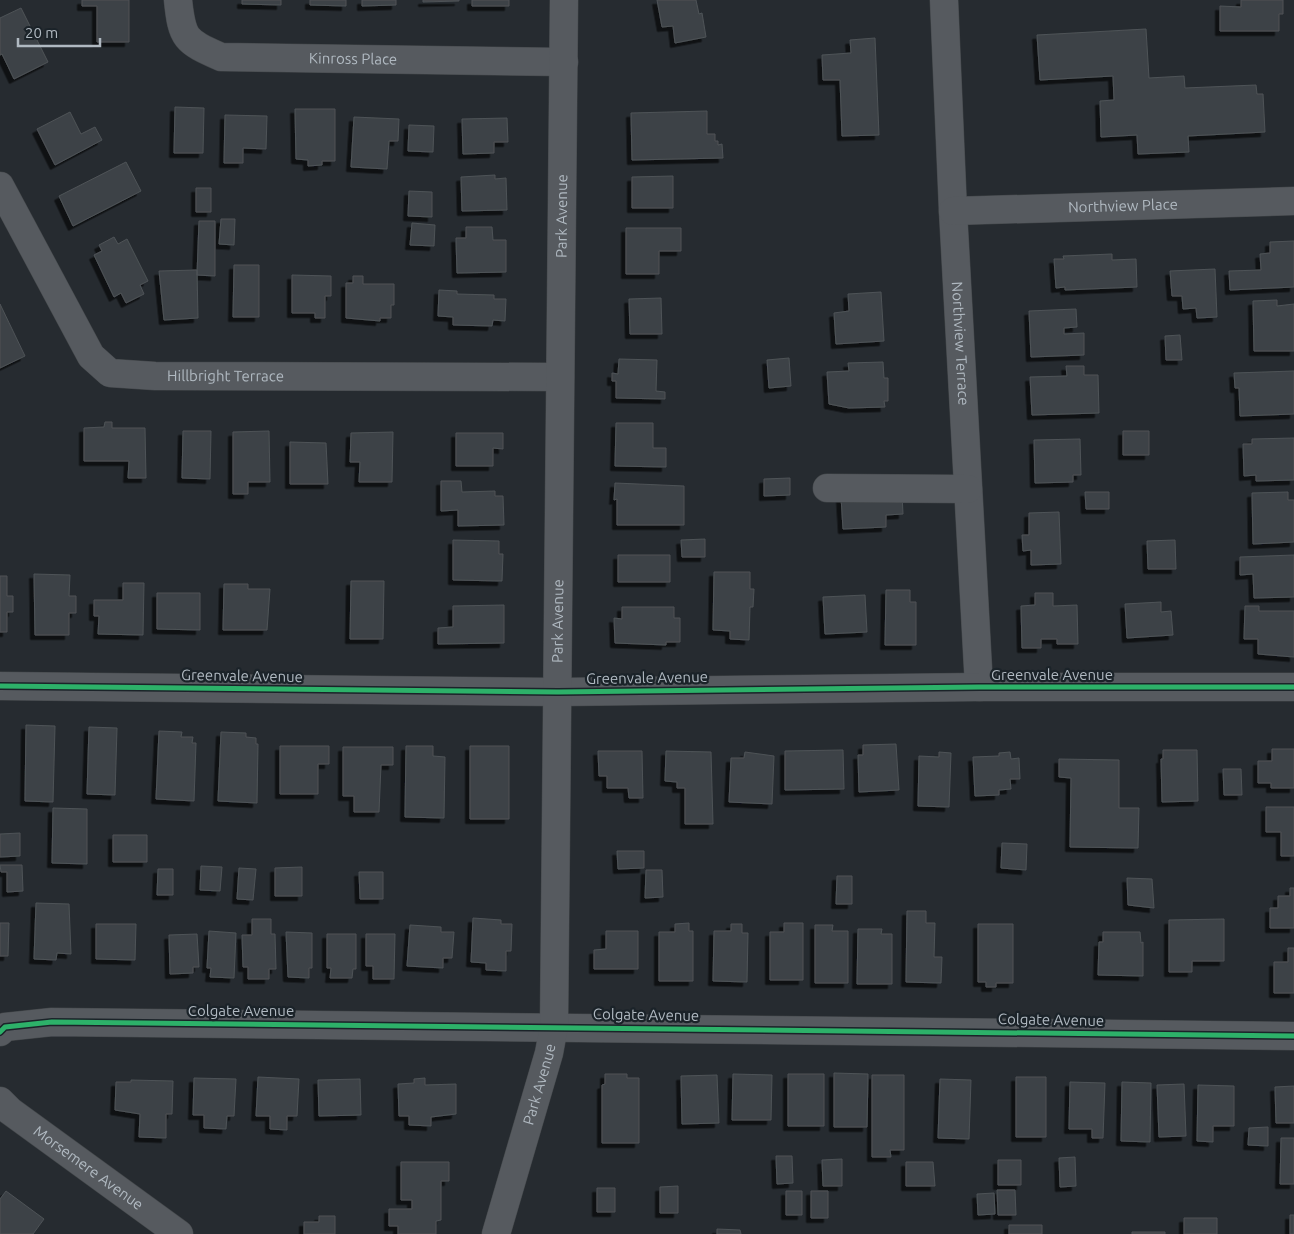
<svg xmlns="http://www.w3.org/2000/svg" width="1294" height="1234" font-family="Ubuntu,sans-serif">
<defs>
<filter id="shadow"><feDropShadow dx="-4.5" dy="4.5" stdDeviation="0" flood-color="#0009"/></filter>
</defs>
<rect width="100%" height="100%" fill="#262b30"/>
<path fill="#3e4347" stroke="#4e5357" filter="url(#shadow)" d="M82,0h47v42h-32v-36h-15z
M242,0h39v5l-39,-1z
M310,0h36v6l-36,-1z
M362,0h34v5l-34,1z
M423,0h36v1l-36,1z
M472,0h37v6h-37z
M657,0h39l3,14 3,-1 4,24 -31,6 -2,-17 -11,1z
M1241,0h42v14h-4v17h-59v-25l21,1z
M21,8l27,54 -34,17 -12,-25 -2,1v-37z
M1146,29l3,49 35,-2 1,12 71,-3 1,9h6l2,38 -77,4 1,16 -51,2 -1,-19 -36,2 -1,-36 14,-1 -1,-24 -73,4 -3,-45z
M875,38l4,97 -37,1 -2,-56h-17l-1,-25 29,-2 -1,-13z
M175,107l29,1 -1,45h-29z
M295,109h40v52h-13v4l-14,1v-6l-12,-1z
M707,111v23h8v7h3v4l4,-1 1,14 -91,2 -1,-47z
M70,112l11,22 14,-7 7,13 -47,25 -18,-36z
M225,115l42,1 -1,33 -23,-1v15h-19z
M354,117l45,2 -1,22h-9l-2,28 -36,-2z
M507,118l1,24h-14v11l-31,1 -1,-35z
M409,125l25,1 -1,26 -25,-1z
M126,162l15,29 -68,35 -14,-30z
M495,175v4l11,-1 1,32 -45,1 -1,-34z
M673,176v32h-41v-31z
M196,188h15v24h-15z
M409,191l23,1v25l-24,-1z
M221,219h14l-1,26 -15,-1z
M199,221h16v55l-18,-1z
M412,223l23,2 -1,21 -24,-1z
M466,227h26l1,13h13v32l-49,1 -1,-35h10z
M626,228h55v23h-22v23h-33z
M114,237l4,7 9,-5 21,42 -8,4 4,9 -18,9 -5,-10 -7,4 -20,-42 8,-4 -3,-6z
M1294,241v46l-64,3 -1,-19 32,-1 -1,-16 10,-1v-11z
M1112,254v6l24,-1 1,28 -72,3v-3l-9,1 -2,-29h10l-1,-3z
M234,265h25v52h-26z
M1215,269l2,48 -20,1 -1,-10 -13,1 -1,-13h-10l-2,-25z
M197,270l1,48 -34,2 -5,-49z
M292,275l39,1v20h-6v22h-10v-5h-23z
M353,276h10v8h31v21h-3v13h-11v3l-34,-3v-35h7z
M439,290l18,1v3l37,1v4h12l-1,22 -12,-1 -1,6 -39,-1v-8l-15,-1z
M881,292l3,49 -48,3 -2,-31 15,-2 -1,-17z
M661,298l1,36h-32l-1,-35z
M1277,300v6l17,-2v47h-40l-1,-50z
M0,304l25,52 -25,12z
M1076,309l1,18 -13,1v6l20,-1v22l-53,2 -2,-46z
M1180,335l2,25h-16l-1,-24z
M789,358l2,28 -22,2 -2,-28z
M619,359l38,1 -1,31 9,1v7l-49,-1v-17h-4v-8l6,1z
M883,362l1,16h4v23h-4l1,6 -36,1 -20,-4 -2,-32 22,-1 -1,-8z
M1066,366h18v9h14l1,38 -67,2 -2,-38 37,-1z
M1294,371v43l-54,2 -1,-28h-4l-1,-15z
M105,422h7v6h33l1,50h-18l1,-17h-45v-33l20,-1z
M616,423h37v25h13v19l-51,-1z
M183,431h28l-1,48 -28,-1z
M269,431l1,51h-22v12h-15v-62z
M1123,431h26v24h-26z
M393,432l-1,50h-33l1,-20h-10l1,-29z
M456,433h47v16l-10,-1v18h-37z
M1294,438v42l-38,1v-6l-12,1 -1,-32h9v-5z
M1080,439l1,36h-8v7l-38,1 -1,-43z
M290,442l36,1 2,41h-38z
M790,478v17l-26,1v-17z
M441,481h20l1,11 33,-1v5h8l1,29 -46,1v-16l-17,1z
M615,483l69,3v39h-67v-26l-3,1z
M1085,492h24v17h-23z
M1288,492v8h6v42l-41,2 -1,-51z
M902,494l1,20 -17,1v12l-43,2 -2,-32z
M1059,512l2,52 -30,1v-15l-8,1 -1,-16h7v-22z
M705,539v18h-23l-1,-17z
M453,540l46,1v13h4l-1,27 -49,-1z
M1175,540l1,29h-28l-1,-28z
M618,555h52v27h-52z
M1294,555v42l-40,1 -1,-24 -13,1v-18z
M714,572h36v17h4l-1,18h-3l-1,33 -19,-1v-8l-17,-1z
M34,574l36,1 -1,21h7v17h-7v22h-34z
M0,576h7v20h6v16h-6v20h-7z
M351,581h33l-1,58h-33z
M123,583h21l-1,52 -45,-1 1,-18h-5v-16h29z
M224,584h24v5h22l-3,41h-44z
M886,590h24v12h6v43h-31z
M157,593h43v37l-43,-1z
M1035,593h18v13l24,-1 1,39h-21v-5h-16v9h-19l-1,-42 14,-1z
M865,595l2,37 -42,2 -2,-37z
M1161,602v10l10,-1 2,24 -46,3 -2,-34z
M504,605v38l-66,1v-16l15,-1v-21z
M1245,606h14v5h35v46l-36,-3v-15h-14z
M622,607h52v11h6v24h-14v3l-51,-2 -1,-25 8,1z
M26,725l29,1 -2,76 -28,-1z
M89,727l28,1 -2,67 -28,-1z
M159,731l23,1 -1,5h12l-1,6h4l-2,58 -38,-2z
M221,732l25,1v4l10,1v6h2l-1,59 -39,-2z
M896,744l3,46 -40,2 -1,-37h5v-10z
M280,746h49v18h-11v30h-38z
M406,746h27v10l12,1 -1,61 -39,-1z
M470,746h39v73h-39z
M343,747h50v18h-12l-2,47h-25v-16h-11z
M1272,749h22v39h-23v-5h-13v-22h14z
M843,750l1,39 -59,1v-39z
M1163,750h34l1,51 -36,1 -1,-43h2z
M598,751h44l1,47h-14l-1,-10h-21v-12h-8z
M666,751l45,1 2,72h-28v-36h-8v-6l-12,-1z
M745,752l29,4 -2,48 -43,-2 2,-44h13z
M939,752l12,1 -2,54 -31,-1 1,-50 20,1z
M1010,752l1,7 8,-1 1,21h-10l1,10 -12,1v5l-24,1 -2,-39 26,-1v-3z
M1059,759l60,1v48h20l-1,40 -68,-1 1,-69 -12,-1z
M1223,769h18l1,26h-18z
M1266,807h28v49h-13v-24h-15z
M53,808l34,1v55l-35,-1z
M20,833v23l-20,1v-23z
M113,835h34v27h-34z
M1002,843l25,1 -1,26 -25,-2z
M617,851h27v17l-26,1z
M0,865h22l1,26 -16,1v-20h-6z
M201,866l21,1 -2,24 -20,-1z
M302,867v29h-27v-28z
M239,868l17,1 -3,31 -16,-1z
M158,869h15v26h-16z
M646,870h16l1,27 -18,1z
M359,872h24v27h-23z
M837,876h15v28h-16z
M1127,878l25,1 2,29 -26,-3z
M1290,888h4v40h-24v-20h8v-12h12z
M36,903l33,1 2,50 -14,-1 -1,7 -22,-1z
M907,911h19v12h9l-1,34h8l-1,26 -35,-1z
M473,918l28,2v4h11l-1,27h-5v20l-20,-1v-7l-15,-1z
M252,919h19v15h4l1,35h-7v10h-21v-12h-5l-1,-32h10z
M1224,919v42h-32v11h-23v-52z
M0,923h9l-1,33h-8z
M689,923v8h4v50h-34v-49h16v-8z
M784,923h19v57h-33v-48h14z
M96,924h40l-1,36 -39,-1z
M731,924h11v9h6l-1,49 -34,-1 1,-50h17z
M978,924h35v59h-17v4h-10v-5h-8z
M410,925l31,2v5h13l-2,26h-9v10l-36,-2z
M815,925h18l-1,6h16v52h-33z
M858,929h24l-1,5h11v50h-35z
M209,931l27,2 -2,45 -24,-1 1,-9h-4z
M606,931h32v38h-44v-19l12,-1z
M286,932l26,1v35h-3v10l-21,-1z
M1103,932h37l1,11 2,-1v34l-45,-1 1,-33h4z
M197,934l2,33h-6v6l-23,1 -1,-39z
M327,934h29v35h-3l-1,9h-22l1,-10h-4z
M366,934h29l-1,45h-21v-13h-7z
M1288,948h6v45h-20v-31h14z
M834,1073l34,1 -1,53h-33z
M605,1074h22v4h12v65h-37v-58l3,-1z
M733,1074l39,1 -1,45h-39z
M788,1074h36v52h-36z
M717,1075l2,48 -37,1 -1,-48z
M872,1075h32v75h-14l1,7h-19z
M258,1077l41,2 -2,37h-10v14l-17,-1v-13h-14z
M1016,1077h30v60h-30z
M194,1078l42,1 -2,37h-7l-1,13 -22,-1v-13h-11z
M425,1078v7l31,-1v30l-25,3v9l-22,-1v-9h-10l-1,-32 16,-1v-4z
M360,1079l1,36 -42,1 -1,-36z
M940,1079l31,1 -2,59 -31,-1z
M131,1080l42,1 -1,33h-6v24l-27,-1 1,-23 -25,-4 1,-28h15z
M1070,1082l35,1 -2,55h-11v-9h-23z
M1122,1082l29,1 -1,59 -29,-1z
M1184,1084l2,52 -27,1 -2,-52z
M1198,1085l36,1v40h-21v16l-16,-1z
M1294,1086v37h-18l-1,-36z
M1268,1127v19l-20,-1 1,-17z
M1281,1138h13v46h-14z
M776,1156h16l1,27 -16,1z
M1075,1157l1,29 -16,1 -1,-29z
M842,1159v27h-19l-1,-26z
M998,1160h23v25h-23z
M401,1162h48v19h-8v39l-5,1v13h-38v-8h-9v-17h23v-9h-11z
M906,1162h27l2,24h-29z
M678,1186v27h-18v-26z
M597,1188h18v24h-18z
M997,1190h18l1,25h-18z
M6,1191l38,28 -11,15h-33v-35z
M786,1191h16v24h-16z
M811,1191h17v27h-17z
M994,1193l1,21 -17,1 -1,-21z
M1290,1215h4v19h-4z
M319,1216h16v18h-31v-12h15z
M1184,1218h33v16h-33z
M1009,1225h33v9h-33z
M717,1229l23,1 1,4h-24z
M1132,1232h33v2h-33z"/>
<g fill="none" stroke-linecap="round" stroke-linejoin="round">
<defs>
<g id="minor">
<path id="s1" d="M178,0c4,39 7,41 43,57l343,5"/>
<path id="s2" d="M944,0l9,211 26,476"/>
<path id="s3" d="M0,186l91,170 19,17 45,3 405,1"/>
<path id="s4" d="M953,211l341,-10"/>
<path d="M827,488l141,1"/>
<path d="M0,686l558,6 421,-5h315"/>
<path d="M0,1032l5,-5 47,-5 1242,14"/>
<path id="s5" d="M0,1101l10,10 169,123"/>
<path id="s6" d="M496,1234l53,-181 5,-27 10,-1026"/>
</g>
</defs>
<use href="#minor" stroke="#424649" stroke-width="29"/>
<use href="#minor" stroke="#565a5f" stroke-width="28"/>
<defs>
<path id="cycleway" d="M0,686l558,6 421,-5h315
M0,1032l5,-5 47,-5 1242,14"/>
</defs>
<use href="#cycleway" stroke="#1b2329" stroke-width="8"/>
<use href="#cycleway" stroke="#2db169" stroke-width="5"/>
</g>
<g text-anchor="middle" stroke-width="4.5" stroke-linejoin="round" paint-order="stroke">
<g font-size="15" fill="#b0b9c1" stroke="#1b2329">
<text dy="5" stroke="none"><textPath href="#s1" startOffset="210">Kinross Place</textPath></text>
<text dy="5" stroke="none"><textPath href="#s4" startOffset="170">Northview Place</textPath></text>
<text dy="5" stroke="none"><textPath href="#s6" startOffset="1026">Park Avenue</textPath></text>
<text dy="5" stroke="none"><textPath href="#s2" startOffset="344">Northview Terrace</textPath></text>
<text dy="5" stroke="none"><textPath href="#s3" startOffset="334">Hillbright Terrace</textPath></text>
<text dy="5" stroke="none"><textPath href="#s6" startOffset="621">Park Avenue</textPath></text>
<text x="1052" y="680">Greenvale Avenue</text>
<text transform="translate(242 676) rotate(1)" y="5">Greenvale Avenue</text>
<text transform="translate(647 678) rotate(-1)" y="5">Greenvale Avenue</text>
<text x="241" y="1016">Colgate Avenue</text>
<text transform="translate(646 1015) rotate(1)" y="5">Colgate Avenue</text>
<text transform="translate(1051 1020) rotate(1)" y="5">Colgate Avenue</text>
<text dy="5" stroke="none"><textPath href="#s6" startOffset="156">Park Avenue</textPath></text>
<text dy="5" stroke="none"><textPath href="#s5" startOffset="111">Morsemere Avenue</textPath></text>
</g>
</g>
<path d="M18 38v8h82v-8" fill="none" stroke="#b0b9c1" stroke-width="2.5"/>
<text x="25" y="38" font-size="15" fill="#b0b9c1" stroke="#1b2329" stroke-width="4" paint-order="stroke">20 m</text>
</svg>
